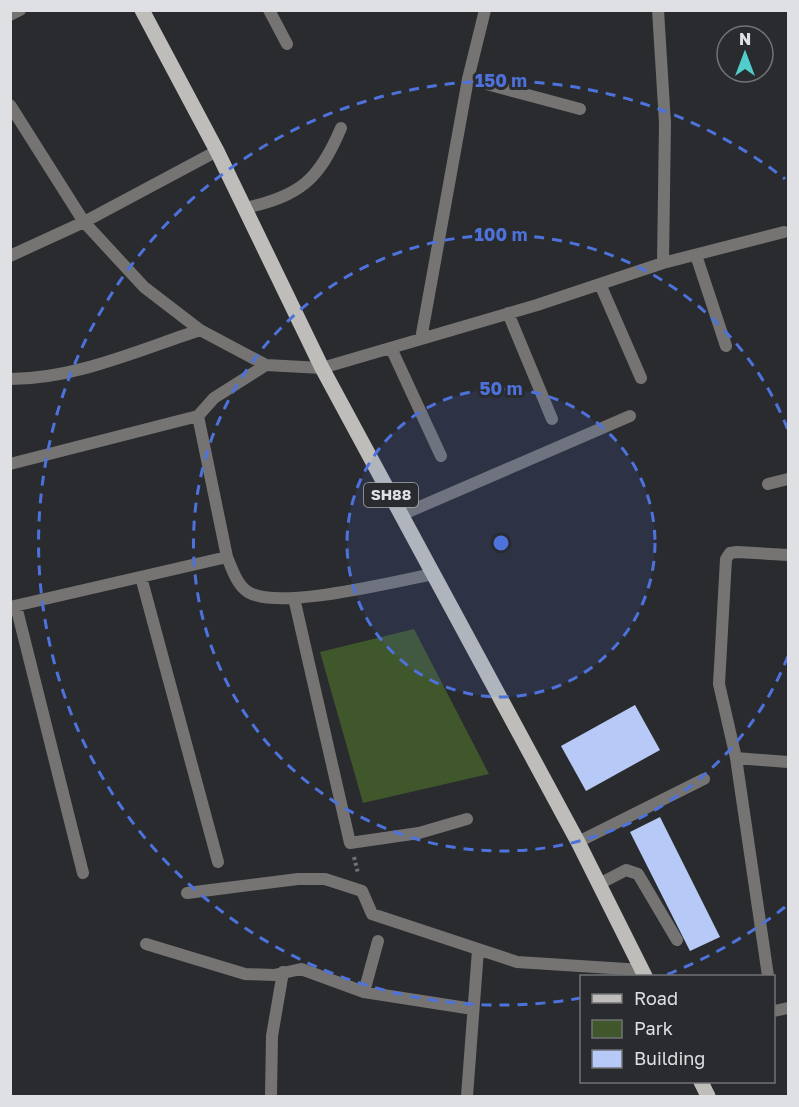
<svg xmlns="http://www.w3.org/2000/svg" width="799" height="1107" font-family="'Golos Text',sans-serif">
<rect width="100%" height="100%" fill="#292b2f"/>
<path fill="#40562b" d="M414,629l75,145 -126,29 -43,-151z"/>
<path fill="#b7caf7" d="M635,705l25,45 -74,41 -25,-45z
M660,817l60,120 -30,14 -60,-119z"/>
<g fill="none" stroke-linecap="round" stroke-linejoin="round">
<path stroke="#6d6f72" stroke-width="4" stroke-dasharray="3 3" stroke-linecap="butt" d="M354,857l4,16"/>
<path stroke="#757472" stroke-width="12" d="M401,515l229,-99
M578,842l126,-63
M599,884l27,-14 12,4 39,66"/>
<path stroke="#757472" stroke-width="12" d="M269,10l18,34
M658,10l7,113 -2,140
M10,15l10,-5
M468,79l112,30
M10,105l74,117 60,65 56,43 66,35 56,3 215,-63 126,-42 121,-31
M245,208c55,-12 74,-28 96,-80
M696,255l30,91
M10,256l74,-34 133,-71
M600,284l41,94
M508,313l44,106
M421,339l47,-260 17,-69
M391,348l50,108
M266,365l-52,33 -16,18 29,141c5,12 10,28 21,35 32,19 147,-11 186,-18
M10,379c65,0 129,-29 190,-49
M10,464l188,-48
M768,484l20,-5
M141,577l77,285
M294,598l56,245 69,-10 48,-14
M16,606l67,267
M10,607l217,-50
M736,758l52,4
M187,893l111,-14h27l37,12 10,23 145,48 125,8
M146,944l99,30 29,1 27,-6 63,23 109,17
M768,976l-32,-218 -17,-74 7,-125 4,-6 7,-1 51,3
M364,992l14,-51
M774,1011l14,-3
M271,1095l1,-59 11,-64
M467,1096l11,-146"/>
<path stroke="#bfbdb9" stroke-width="15" d="M142,10l75,141 105,217 256,474 67,134
M701,1082l7,14"/>
</g>
<circle cx="501" cy="543" r="154" fill="#4e72db" fill-opacity=".12"/>
<g fill="none" stroke="#4e72db" stroke-width="3" stroke-dasharray="10 8">
<circle cx="501" cy="543" r="154"/>
<path d="M788 656A308 308 0 1 1 788 430"/>
<path d="M785 907A462 462 0 0 1 663 976M581 998A462 462 0 1 1 785 179"/>
</g>
<g text-anchor="middle" stroke-width="6" stroke-linejoin="round" paint-order="stroke">
<rect fill="#292b2f" stroke="#a8aaad" stroke-width="1.5" x="364" y="483" width="54" height="24" rx="4.5"/>
<g font-size="15" font-weight="bold" fill="#dfe0e3">
<text x="391" y="500">SH88</text>
</g>
</g>
<circle cx="501" cy="543" r="9" fill="#4e72db" stroke="#292b2f" stroke-width="3"/>
<g font-size="18" text-anchor="middle" font-weight="bold" fill="#4e72db" stroke="#292b2f" stroke-width="6" stroke-linejoin="round" paint-order="stroke">
<text x="501" y="87">150 m</text>
<text x="501" y="241">100 m</text>
<text x="501" y="395">50 m</text>
</g>
<rect width="799" height="1107" fill="none" stroke="#dfe0e3" stroke-width="24"/>
<rect x="580" y="975" width="195" height="108" fill="#292b2f" stroke="#727377" stroke-width="1.5"/>
<rect x="592" y="994" width="30" height="9" fill="#bfbdb9" stroke="#727377" stroke-width="1.5"/>
<text x="634" y="1005" font-size="18" fill="#dfe0e3">Road</text>
<rect x="592" y="1020" width="30" height="18" fill="#40562b" stroke="#727377" stroke-width="1.5"/>
<text x="634" y="1035" font-size="18" fill="#dfe0e3">Park</text>
<rect x="592" y="1050" width="30" height="18" fill="#b7caf7" stroke="#727377" stroke-width="1.5"/>
<text x="634" y="1065" font-size="18" fill="#dfe0e3">Building</text>
<g transform="translate(745 54)"><circle r="28" fill="#292b2f" stroke="#727377" stroke-width="1.5"/>
<path d="M0-4.5L10 22L0 15L-10 22Z" fill="#53cdcb"/>
<text y="-9" font-size="16" font-weight="bold" text-anchor="middle" fill="#dfe0e3">N</text>
</g>
</svg>
